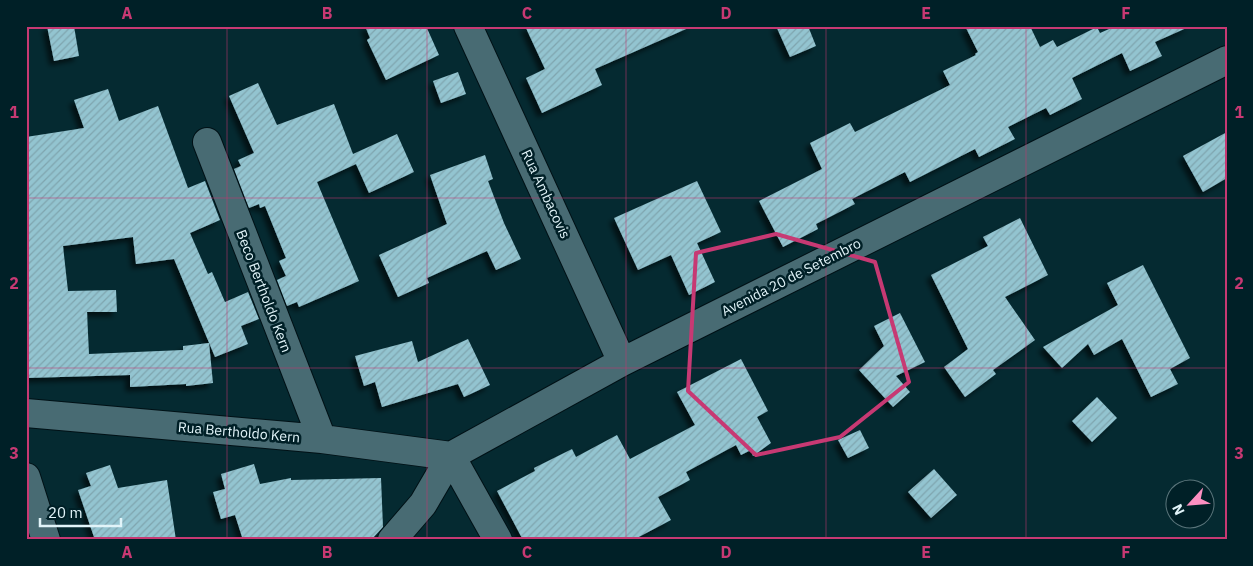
<svg xmlns="http://www.w3.org/2000/svg" width="1253" height="566" font-family="'IBM Plex Sans',sans-serif">
<defs>
<pattern id="building-hatch" width="6" height="6" patternUnits="userSpaceOnUse" patternTransform="scale(1.25)"><rect width="6" height="6" fill="#93c4d0"/><path d="M-1 1l2-2M0 6l6-6M5 7l2-2" fill="none" stroke="#7fa5af"/></pattern>
<filter id="shadow"><feDropShadow dx="-4.5" dy="4.5" stdDeviation="2.5" flood-color="#0009"/></filter>
</defs>
<rect width="100%" height="100%" fill="#052a31"/>
<path fill="url(#building-hatch)" filter="url(#shadow)" d="M47,26h27l5,30 -25,5z
M365,26h61l13,29 -53,25 -19,-40 3,-2z
M525,26h168l-98,43 7,16 -60,28 -16,-35 19,-9z
M776,26h32l8,20 -26,11z
M965,26h65l10,21 13,-7 4,7 40,-20 3,6 16,-7h75l-36,16 7,14 -32,15 -8,-18 -50,25 10,21 -32,16 -4,-7 -38,19 7,12 -36,18 -4,-8 -65,33 -5,-10 -53,27 3,5 -39,20 2,5 -35,18 -24,-46 63,-32 -12,-26 40,-20 5,9 95,-47 -7,-14 33,-16 -1,-1 3,-2z
M458,72l8,22 -25,9 -8,-22z
M258,83l19,42 57,-21 19,50 44,-20 17,38 -45,21 -13,-29 -39,18 42,99 -60,26 -2,-5 -10,4 -10,-26 9,-4 -7,-15 7,-3 -21,-52 -5,2 -1,-4 -10,4 -15,-39 7,-3 -3,-6 16,-7 -25,-57z
M108,89l11,32 39,-15 30,82 17,-7 15,39 -30,13 18,41 4,-2 13,30 23,-10 11,27 -18,7 7,18 -33,13 -41,-98 -38,5 -3,-27 -70,9 5,45 48,-1 1,22h-30l2,42 94,-4v-4l26,-3 4,40 -27,3v-2l-56,3v-12l-104,3v-241l58,-9 -10,-28z
M1227,132v46l-24,14 -20,-36z
M485,155l8,24 -5,2 16,42 17,36 -25,11 -9,-19 -60,27 2,5 -31,14 -19,-42 68,-31 -17,-49z
M697,181l24,51 -24,11 18,39 -26,13 -18,-40 -33,15 -24,-52z
M1020,218l28,57 -43,22 30,43 -42,30 3,4 -31,23 -21,-30 24,-18 -37,-74 57,-29 -5,-9z
M1143,265l47,93 -20,11 8,15 -27,13 -29,-58 -28,16 -6,-11 -26,24 -19,-21 75,-42 -11,-22z
M900,313l25,49 -29,14 14,16 -17,15 -34,-37 25,-24 -10,-20z
M468,339l22,46 -26,12 -6,-13 -76,23 -7,-25 -11,4 -9,-30 57,-15 6,21z
M741,359l27,52 -11,6 14,26 -18,13 -2,-6 -10,5 -5,-10 -50,27 4,8 -32,17 13,23 -38,20h-110l-26,-49 38,-20 -1,-3 38,-19 4,8 41,-22 13,24 65,-34 -18,-33z
M1097,397l20,21 -25,24 -20,-21z
M860,430l9,18 -21,10 -10,-18z
M254,464l6,20 31,-6v2l90,-2 2,49 -12,13h-128l-8,-25 -14,4 -8,-27 12,-3 -4,-15z
M110,465l8,23 49,-8 9,60h-81l-17,-50 13,-4 -5,-13z
M934,469l23,26 -26,23 -23,-26z"/>
<g fill="none" stroke-linecap="round" stroke-linejoin="round">
<defs>
<path id="minor" d="M468,26l154,336
M207,142l115,297
M26,413l296,26 129,17
M451,456l47,84
M26,477l20,63
M392,540l31,-36 28,-48 171,-94 605,-302"/>
</defs>
<use href="#minor" stroke="#001116" stroke-width="30"/>
<use href="#minor" stroke="#486b73" stroke-width="28"/>
</g>
<path fill="none" stroke="#c73973" stroke-width="4" stroke-linejoin="round" d="M776,234l99,28 34,120 -69,55 -84,18 -68,-64 8,-138z"/>
<path fill="none" stroke="#c73973" stroke-width="1" stroke-opacity="0.55" d="M227,26v514M427,26v514M626,26v514M826,26v514M1026,26v514M26,198h1201M26,368h1201"/>
<g text-anchor="middle" stroke-width="5" stroke-linejoin="round" paint-order="stroke">
<g font-size="14" fill="#e1f4f9" stroke="#002027">
<text transform="translate(546 194) rotate(65)" y="5">Rua Ambacovis</text>
<text transform="translate(791 277) rotate(-27)" y="5">Avenida 20 de Setembro</text>
<text transform="translate(264 291) rotate(69)" y="5">Beco Bertholdo Kern</text>
<text transform="translate(239 432) rotate(5)" y="5">Rua Bertholdo Kern</text>
</g>
</g>
<rect width="1253" height="566" fill="none" stroke="#002027" stroke-width="55"/>
<g transform="translate(1190 504) rotate(244)"><circle r="24" fill="#002027" stroke="#5a757b"/>
<path d="M0-4L9 19L0 12L-9 19Z" fill="#fc8fc1"/>
<text y="-8" font-size="14" font-weight="bold" text-anchor="middle" fill="#e1f4f9">N</text>
</g>
<path d="M40 518v8h81v-8" fill="none" stroke="#e1f4f9" stroke-width="2.5"/>
<text x="48" y="518" font-size="15" fill="#e1f4f9" stroke="#002027" stroke-width="4" paint-order="stroke">20 m</text>
<rect x="28" y="28" width="1198" height="510" fill="none" stroke="#c73973" stroke-width="2"/>
<g font-size="16" text-anchor="middle" font-weight="bold" fill="#c73973">
<text x="127" y="19">A</text>
<text x="327" y="19">B</text>
<text x="527" y="19">C</text>
<text x="726" y="19">D</text>
<text x="926" y="19">E</text>
<text x="1126" y="19">F</text>
<text x="14" y="118">1</text>
<text x="1239" y="118">1</text>
<text x="14" y="289">2</text>
<text x="1239" y="289">2</text>
<text x="14" y="459">3</text>
<text x="1239" y="459">3</text>
<text x="127" y="558">A</text>
<text x="327" y="558">B</text>
<text x="527" y="558">C</text>
<text x="726" y="558">D</text>
<text x="926" y="558">E</text>
<text x="1126" y="558">F</text>
</g>
</svg>
